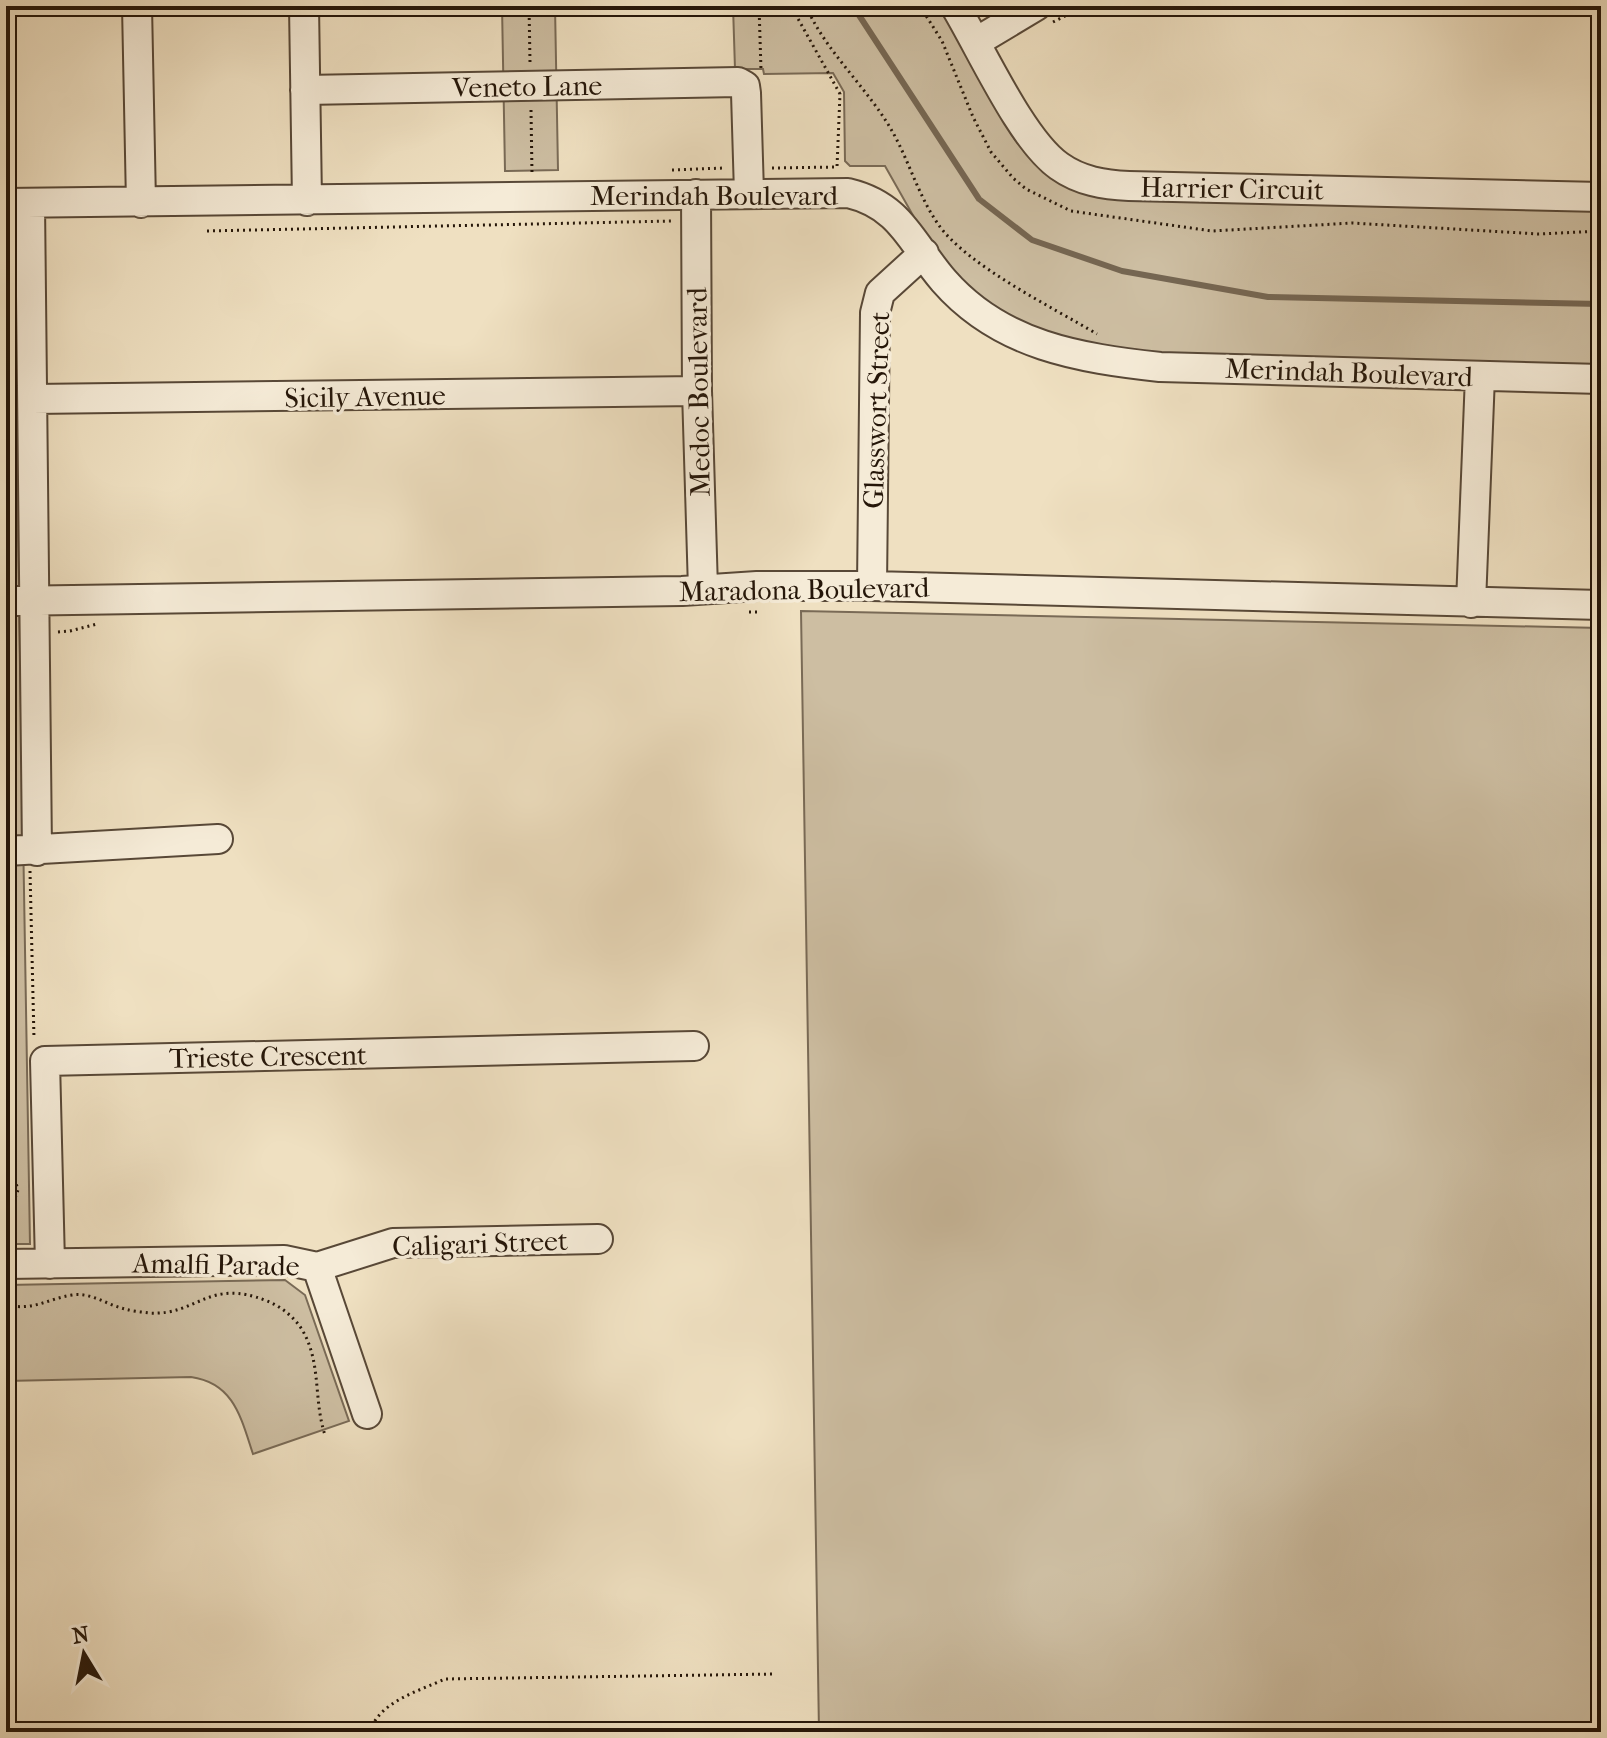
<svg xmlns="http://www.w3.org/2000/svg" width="1607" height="1738" font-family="'IM FELL French Canon',serif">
<rect width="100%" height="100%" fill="#efe0c1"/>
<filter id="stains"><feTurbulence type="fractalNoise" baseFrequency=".0025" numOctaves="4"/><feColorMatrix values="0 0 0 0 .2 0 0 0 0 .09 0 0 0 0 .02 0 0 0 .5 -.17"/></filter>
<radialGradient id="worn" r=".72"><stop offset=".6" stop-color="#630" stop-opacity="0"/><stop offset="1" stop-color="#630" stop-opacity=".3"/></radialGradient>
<path fill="#cdbea2" stroke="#796a56" stroke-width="2" d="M6,6h3l21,1238h-24z
M502,6h53l3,164 -53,1z
M733,6h207l75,134c28,38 51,52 98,59l488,11v157l-511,-14 -100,-45 -37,-35 -34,-47 -34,-60h-35l-5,-5 -1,-69 -11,-19 -69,1 -1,-5h-28z
M801,611l800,17v1104h-782z
M285,1280l20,15 44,126 -96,33c-12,-36 -19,-71 -62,-77l-185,4v-96z"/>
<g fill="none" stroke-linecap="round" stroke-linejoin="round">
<path stroke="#756652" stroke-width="6" d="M853,6l126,193 53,41 90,31 146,26 333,7"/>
<defs>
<path id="minor" d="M137,6l4,197
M304,6l3,195
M955,6c26,43 66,133 104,160 21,15 45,19 70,20l472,11
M976,42l60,-36
M305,90l433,-8 7,4 1,7 3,100
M696,194l1,197 6,198
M6,203l842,-10c54,13 63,50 96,88 57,65 135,77 216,86l441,12
M30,203l7,648
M33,399l664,-8
M872,586l3,-273 5,-20 44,-40
M6,601l676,-10 75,-5h115l729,19
M1471,603l9,-227
M6,851l212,-12
M6,1264l278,-4 33,7 50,147
M50,1264l-5,-203 649,-15
M317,1267l76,-24 205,-4"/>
</defs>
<use href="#minor" stroke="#584837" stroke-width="32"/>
<path stroke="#251609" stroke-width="3" stroke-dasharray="2 4" stroke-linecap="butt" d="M529,6l1,56
M759,6l2,64
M806,6c18,42 55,76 80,115 21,32 30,71 52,103 28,41 114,83 159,110
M920,6l22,35 31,76 18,35 22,26 13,11 45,22 141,20 140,-8 187,11 62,-3
M1053,22l32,-16
M531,110l1,64
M772,168l65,-1 3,-73 -49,-88
M672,170l52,-2
M207,231l466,-10v2
M749,612h9
M58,632l12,-1 27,-7
M6,767l6,29
M30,871l4,168
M6,915l9,-43
M6,1150l12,40 -12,34
M6,1299l2,7 -2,26
M6,1305c28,6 41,-6 66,-10 19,-3 35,10 53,14 7,2 16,3 24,4 49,3 59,-36 118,-12 13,5 26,15 34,27 21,33 12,71 24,107
M370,1732c8,-30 49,-41 75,-53l330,-5"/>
<use href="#minor" stroke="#f5ebd7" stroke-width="28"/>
</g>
<g text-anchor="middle" stroke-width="7" stroke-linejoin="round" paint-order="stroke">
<g font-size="28" fill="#251609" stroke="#f5ebd7">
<text transform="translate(527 86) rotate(-1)" y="10">Veneto Lane</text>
<text transform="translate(1232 188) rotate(1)" y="10">Harrier Circuit</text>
<text x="714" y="205">Merindah Boulevard</text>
<text transform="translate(1349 372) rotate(2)" y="10">Merindah Boulevard</text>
<text transform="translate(698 392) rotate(-91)" y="10">Medoc Boulevard</text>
<text transform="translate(365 396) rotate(-1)" y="10">Sicily Avenue</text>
<text transform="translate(876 410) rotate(-88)" y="10">Glasswort Street</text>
<text transform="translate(804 589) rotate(-1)" y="10">Maradona Boulevard</text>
<text transform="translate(268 1056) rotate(-1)" y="10">Trieste Crescent</text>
<text transform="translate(480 1243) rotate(-2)" y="10">Caligari Street</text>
<text transform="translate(216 1264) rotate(1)" y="10">Amalfi Parade</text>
</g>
</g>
<rect width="1607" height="1738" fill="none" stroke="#efe0c1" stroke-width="32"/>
<rect x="8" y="8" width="1591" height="1722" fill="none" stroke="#251609" stroke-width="4"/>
<rect x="16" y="16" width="1575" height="1706" fill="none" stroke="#251609" stroke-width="2"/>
<g transform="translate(84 1654) rotate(350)" stroke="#f5ebd7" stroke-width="6" paint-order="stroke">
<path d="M0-6L14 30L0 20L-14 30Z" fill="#251609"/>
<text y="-12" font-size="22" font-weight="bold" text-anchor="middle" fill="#251609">N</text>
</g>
<rect width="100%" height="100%" filter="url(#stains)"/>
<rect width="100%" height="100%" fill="url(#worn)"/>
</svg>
